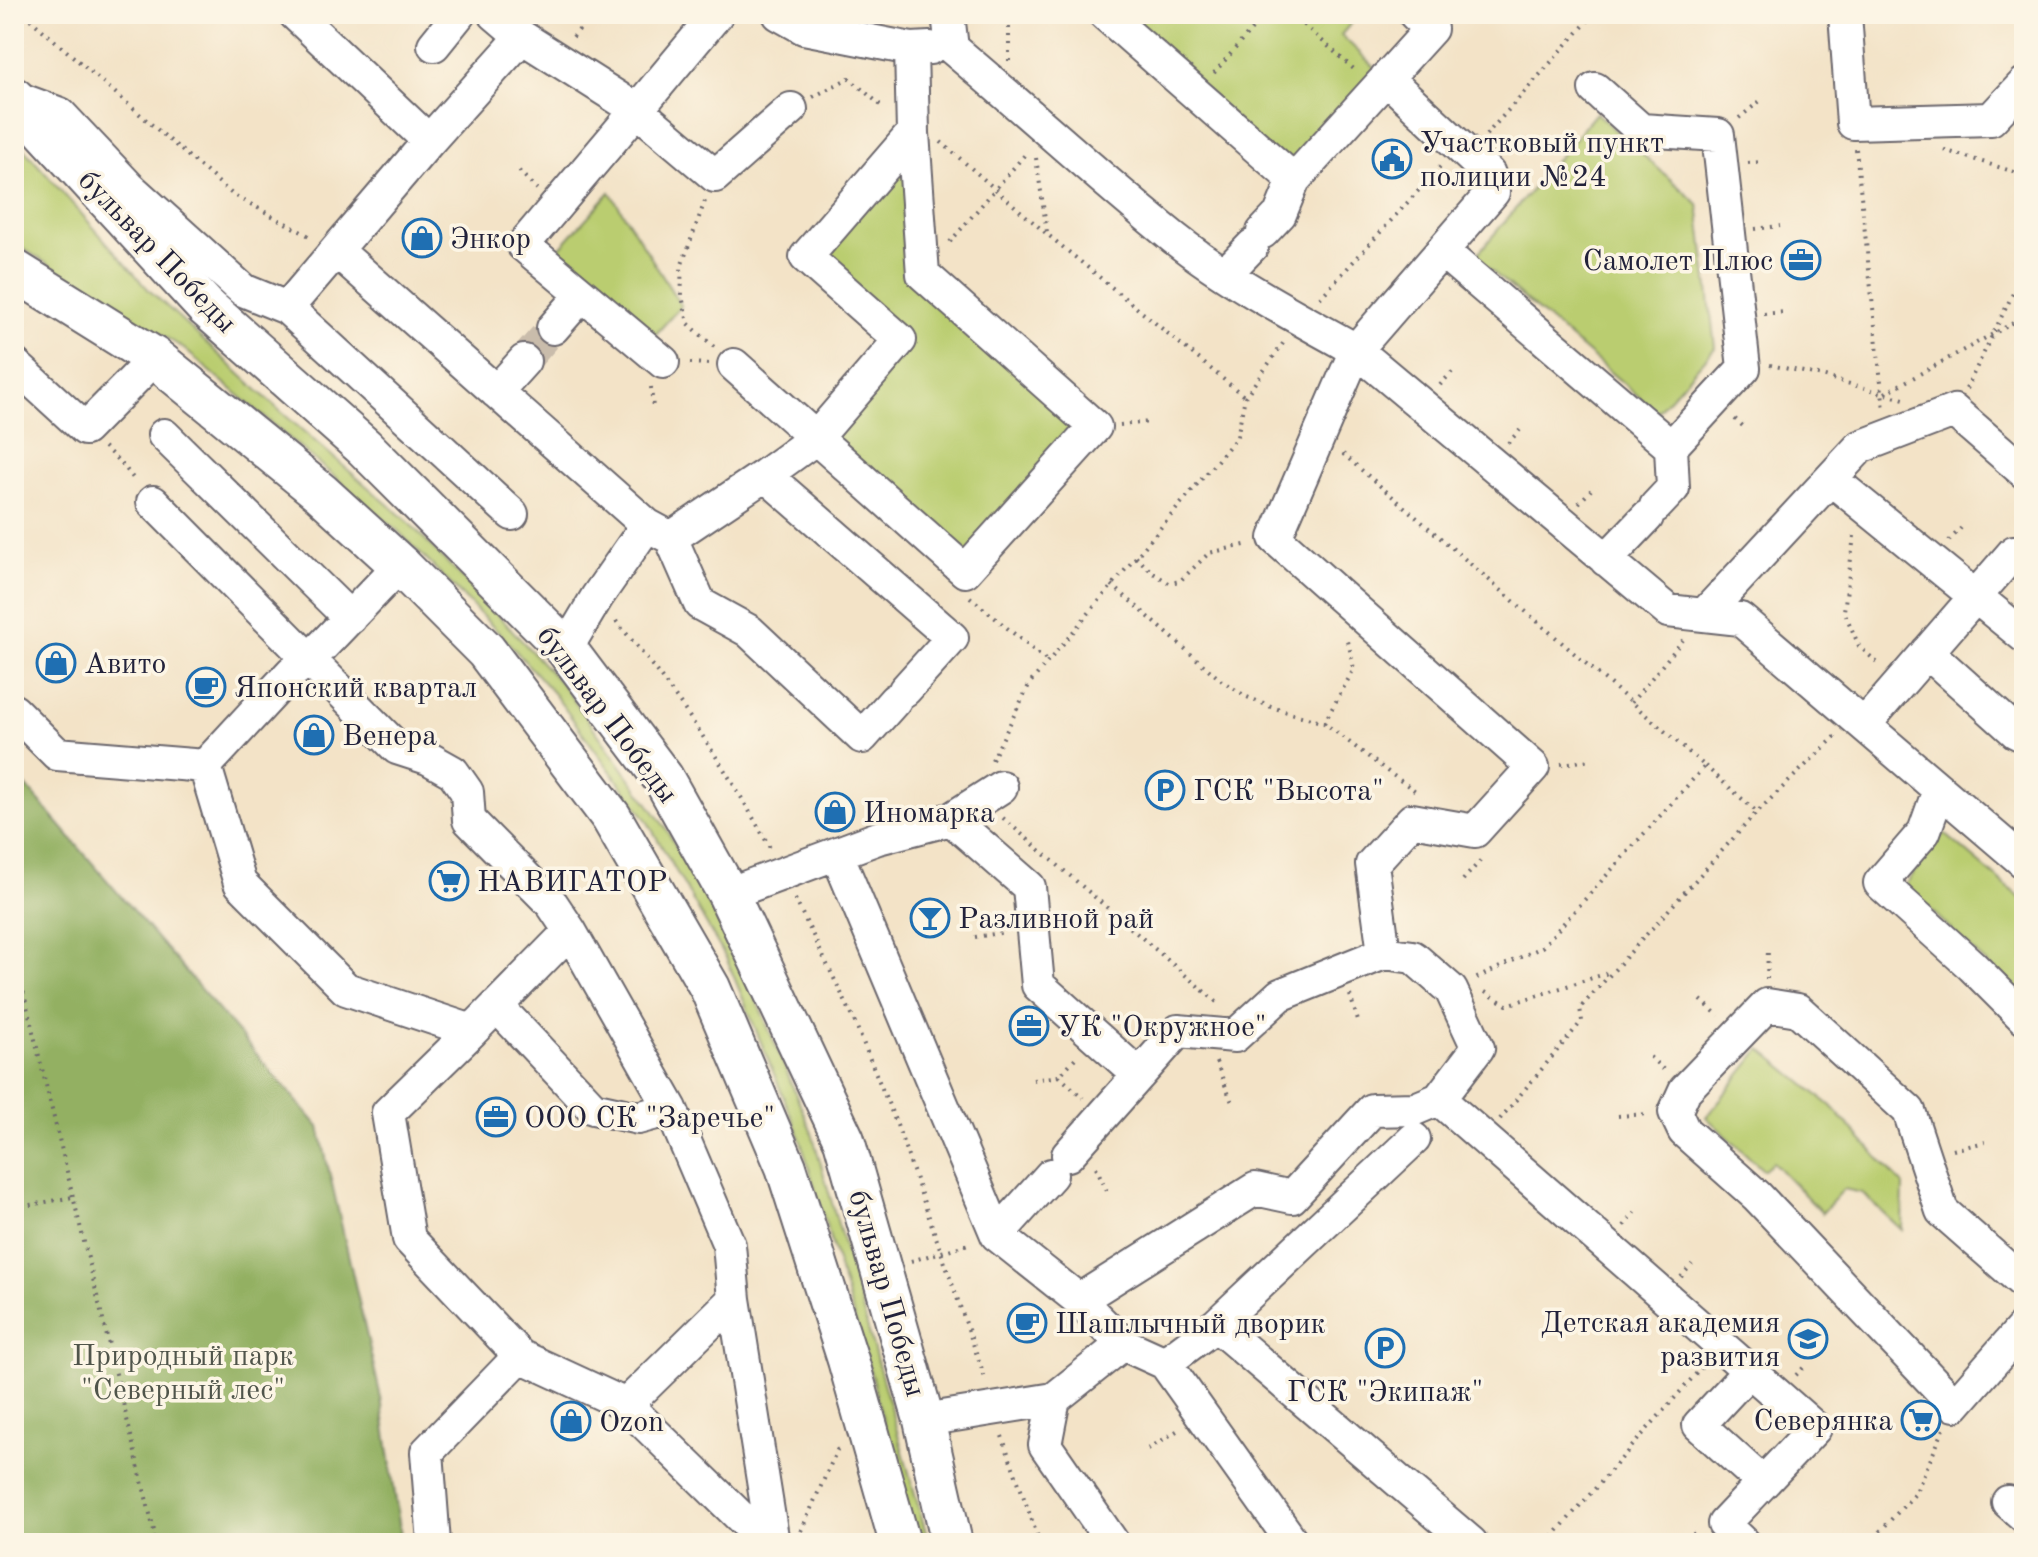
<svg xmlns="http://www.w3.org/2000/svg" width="2038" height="1557" font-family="'Old Standard TT',serif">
<rect width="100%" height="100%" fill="#fcf5e5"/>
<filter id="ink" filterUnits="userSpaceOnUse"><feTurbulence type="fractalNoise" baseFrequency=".0125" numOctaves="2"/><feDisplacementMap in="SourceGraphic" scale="16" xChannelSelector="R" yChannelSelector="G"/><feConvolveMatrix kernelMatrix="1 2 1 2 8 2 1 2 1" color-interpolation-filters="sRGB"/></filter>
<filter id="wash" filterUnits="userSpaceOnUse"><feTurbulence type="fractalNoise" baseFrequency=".006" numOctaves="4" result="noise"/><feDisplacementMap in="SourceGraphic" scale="32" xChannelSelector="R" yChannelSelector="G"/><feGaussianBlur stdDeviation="1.8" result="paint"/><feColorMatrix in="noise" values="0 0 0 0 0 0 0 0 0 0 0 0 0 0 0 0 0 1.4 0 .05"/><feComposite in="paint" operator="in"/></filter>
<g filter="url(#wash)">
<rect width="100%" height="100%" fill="#f3e3c7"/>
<path fill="#bacd70" stroke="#6e7856" stroke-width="2" d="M1105,14h254l-18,21 45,43 -92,102z
M1596,113l102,91 17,144 -58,64 -182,-155z
M913,133l10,141 172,153 -130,144 -149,-133 84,-97 -94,-84z
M14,138l135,152 130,120 128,111 105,109 52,57 101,140 76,135 71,171 117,410h-15l-43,-169 -73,-242 -71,-172 -81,-141 -92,-125 -49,-55 -108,-109 -214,-182 -169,-105z
M610,192l71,114 -26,29 -98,-84z
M1944,833l80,68v99l-119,-115z
M1761,1049l70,57 72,79 -1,45 -40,-37 -18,-4 -22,24 -49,-51 -10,8 -57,-53z"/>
<path fill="#93b062" stroke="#5a694e" stroke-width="2" d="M14,772l305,355 62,271 21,145h-388z"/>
</g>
<g filter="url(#ink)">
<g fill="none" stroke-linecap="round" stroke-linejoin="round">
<path stroke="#c9bcab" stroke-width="32" stroke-dasharray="32 16" stroke-linecap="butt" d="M524,361l29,-33"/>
<defs>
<path id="minor" d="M295,14l134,127
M495,14l27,23 115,73 80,-96
M779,14l25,14 107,21 19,-1
M948,14l4,34c74,62 146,129 222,190 53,42 122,79 182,112l312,261 72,8 284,243
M1105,14l189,166
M1845,14l8,109 138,-4 33,-35
M434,45l25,-31
M14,97l46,17 69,73 114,103 44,18 225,206
M1263,232l17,-18 14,-34 137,-151 -16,-15
M337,251l310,274 24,13 29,66 49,27 113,106 33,-37
M1442,251l229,196 73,-79 -26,-233 -77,-5 -46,-41
M1226,273l26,-27
M287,308l142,-167 93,-104
M553,328l29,-33
M663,362l-140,-117 114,-135 78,66 76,-67
M14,364l71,65 70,-71
M734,365l231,206 130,-144 -172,-153 -10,-141 -2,-84
M496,392l28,-31
M164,435l186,183
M765,475l187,163 -47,52
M1831,479l193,157
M153,502l244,246 31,10 25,14 14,20 2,28 83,84 18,27 101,178 58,136 5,54 39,244
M1656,506l17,-18 -2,-41
M671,538l94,-63 51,-37 84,-98 -94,-83 107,-124
M1606,560l41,-43
M1704,615l156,-168 94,-36 70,61
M566,649l31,-52 50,-72
M1927,652l89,80 8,4
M14,711l43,43 148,12 87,-94 17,-12 91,-95
M1864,725l150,-173
M205,766l35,117 106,106 126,42 98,-100
M1939,790l-15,42 -44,51 92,83 52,52
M951,819l50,-32
M837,854l160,381
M728,894l150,-56 73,-19 78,68 9,98 101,90
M1384,953l-12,-89 40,-44 63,11 58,-64 -258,-229 81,-188 137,-158 -4,-18 -103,-96
M497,1006l96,102 45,10 33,-9
M472,1031l-84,82 21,126 111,117 106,49 108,-106
M1439,1099l376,329 -91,96 20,19
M1068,1155l110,-124 57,5 45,-41 104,-42 29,4 38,33 27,58 -39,51 -24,10 -43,1 -80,87 -37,-8 -176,111
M1051,1175l-54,60 82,65 44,44
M2024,1283l-82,-72 -33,-100 -111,-101 -31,-5 -82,85 -10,22 9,19 73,65 198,209 69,-79
M1216,1325l198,-186
M1165,1363l51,-38 255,218
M1749,1371l-50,54 63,57
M1054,1399l-9,46 68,98
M626,1405l141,138
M924,1420l130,-21 69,-55 42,19 128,180
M2008,1502l16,14
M434,1543l-7,-91 93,-96"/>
<path id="major" d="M14,98l192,209 158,140 202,202 97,129 65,116 116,246 80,280 28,123
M14,270l141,88 166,135 79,72 86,86 125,166 99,171 76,179 62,193 52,183"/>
</defs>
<use href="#minor" stroke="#6b666c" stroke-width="36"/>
<use href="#major" stroke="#6b666c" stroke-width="44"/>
<path stroke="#6b666c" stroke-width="4" stroke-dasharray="2 6" stroke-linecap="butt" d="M24,14l208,180 79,43
M1292,14l64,57
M573,37l19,-23
M1009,61v-47
M1214,73l39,-45 -1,-14
M813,97l36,-19 35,30
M1739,118l21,-17
M1486,135l108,-121
M941,142l106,92 198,163
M1856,149l28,261
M1944,150l80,25
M1036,158l11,74
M1748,163l15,-1
M519,171l18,18
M705,201l-24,66 1,29 6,27 26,24
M1755,229l25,-3
M459,240l38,3
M950,242l78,-91
M1320,298l121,-132
M1764,314l21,-2
M690,363l19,1
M1770,365l48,10 86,24
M1440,385l12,-13
M651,387l2,21
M1966,389l58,-118
M1885,393l139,-76
M1735,419l10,9
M1120,425l30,-3
M1508,443l12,-13
M104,447l19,18 13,17
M1343,454l362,312 -163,181 -67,32
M1579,503l12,-13
M1854,536l-10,75 15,35 22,20
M1949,541l12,-13
M1136,557l16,15 17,11 11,-2 29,-28 40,-9
M1112,585l110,96 25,16 24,10 53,16 67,51 26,18
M970,597l78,65
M616,621c60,71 110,146 154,227
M1631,703l52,-63
M1324,723l30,-54 -6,-28
M992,760l38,-77 207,-246 8,-40 39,-55
M1561,764l29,-4
M1705,766l52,46
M1003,818l217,187
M1463,880l18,-20 -1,-3
M795,899l56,114 46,112 89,256
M975,937l31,-5
M14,953l143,590
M1767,979l1,-30
M1485,992l22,13 104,-33
M1350,995l8,26
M1701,1000l18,16
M1650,1057l16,15
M1216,1062l17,43
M1059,1076l24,22
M1033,1080l26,-4 19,-21
M1618,1116l30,-2
M1500,1119l82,-98 -2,-13 177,-196 79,-76
M1953,1150l32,-8
M1096,1167l11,24
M14,1208l59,-11
M1624,1226l11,-13
M911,1261l61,-18
M1681,1277l11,-13
M1740,1324l9,-10
M1796,1375l10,-10
M1841,1424l25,-4
M1002,1436l38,107
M1148,1449l32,-20
M801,1531l36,-81 5,-3
M1685,1537l14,-5
M1547,1543l155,-176
M1869,1543l46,-49 29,-65"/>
<use href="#minor" stroke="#fff" stroke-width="32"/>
<use href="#major" stroke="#fff" stroke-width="40"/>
</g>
</g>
<defs>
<symbol id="civic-ring" viewBox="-11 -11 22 22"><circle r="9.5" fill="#fcf5e5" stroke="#1f6fb2" stroke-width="1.5"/><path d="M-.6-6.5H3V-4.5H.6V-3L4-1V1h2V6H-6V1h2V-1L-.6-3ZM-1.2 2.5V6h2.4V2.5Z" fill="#1f6fb2"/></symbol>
<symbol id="shop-ring" viewBox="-11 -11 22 22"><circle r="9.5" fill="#fcf5e5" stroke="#1f6fb2" stroke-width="1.5"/><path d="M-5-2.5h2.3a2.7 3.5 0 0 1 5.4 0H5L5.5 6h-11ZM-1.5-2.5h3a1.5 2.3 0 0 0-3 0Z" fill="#1f6fb2"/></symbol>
<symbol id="office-ring" viewBox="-11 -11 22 22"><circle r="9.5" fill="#fcf5e5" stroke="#1f6fb2" stroke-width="1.5"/><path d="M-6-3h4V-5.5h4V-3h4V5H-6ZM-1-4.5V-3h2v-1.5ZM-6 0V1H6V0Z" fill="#1f6fb2"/></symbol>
<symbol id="cafe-ring" viewBox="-11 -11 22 22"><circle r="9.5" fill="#fcf5e5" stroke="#1f6fb2" stroke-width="1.5"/><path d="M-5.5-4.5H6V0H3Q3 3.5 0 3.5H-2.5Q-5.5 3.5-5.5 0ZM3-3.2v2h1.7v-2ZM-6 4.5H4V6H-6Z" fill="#1f6fb2"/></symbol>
<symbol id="parking-ring" viewBox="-11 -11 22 22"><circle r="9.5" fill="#fcf5e5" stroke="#1f6fb2" stroke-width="1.5"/><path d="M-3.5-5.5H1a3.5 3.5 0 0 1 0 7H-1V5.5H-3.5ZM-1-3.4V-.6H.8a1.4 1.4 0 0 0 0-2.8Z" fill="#1f6fb2"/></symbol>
<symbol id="supermarket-ring" viewBox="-11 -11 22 22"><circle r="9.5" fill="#fcf5e5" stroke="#1f6fb2" stroke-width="1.5"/><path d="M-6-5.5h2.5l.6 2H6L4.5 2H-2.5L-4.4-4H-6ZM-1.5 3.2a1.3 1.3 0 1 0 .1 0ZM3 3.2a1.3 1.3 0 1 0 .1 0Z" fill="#1f6fb2"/></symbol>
<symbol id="bar-ring" viewBox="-11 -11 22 22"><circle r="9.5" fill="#fcf5e5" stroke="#1f6fb2" stroke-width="1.5"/><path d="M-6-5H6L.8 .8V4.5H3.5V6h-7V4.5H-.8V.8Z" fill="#1f6fb2"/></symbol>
<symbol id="school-ring" viewBox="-11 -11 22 22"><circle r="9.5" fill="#fcf5e5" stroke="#1f6fb2" stroke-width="1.5"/><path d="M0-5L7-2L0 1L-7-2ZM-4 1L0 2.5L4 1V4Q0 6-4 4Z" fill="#1f6fb2"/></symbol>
</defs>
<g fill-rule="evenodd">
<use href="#civic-ring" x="1370" y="137" width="44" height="44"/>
<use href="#shop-ring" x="400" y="216" width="44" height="44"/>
<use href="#office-ring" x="1779" y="238" width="44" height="44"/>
<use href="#shop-ring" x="34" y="641" width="44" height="44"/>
<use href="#cafe-ring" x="184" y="665" width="44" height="44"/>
<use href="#shop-ring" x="292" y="713" width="44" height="44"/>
<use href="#parking-ring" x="1143" y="768" width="44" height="44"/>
<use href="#shop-ring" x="813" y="790" width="44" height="44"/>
<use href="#supermarket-ring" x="427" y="859" width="44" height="44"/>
<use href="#bar-ring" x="908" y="896" width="44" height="44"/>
<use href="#office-ring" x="1007" y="1004" width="44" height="44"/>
<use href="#office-ring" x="474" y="1095" width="44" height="44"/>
<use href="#cafe-ring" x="1005" y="1301" width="44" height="44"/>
<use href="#school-ring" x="1786" y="1317" width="44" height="44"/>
<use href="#parking-ring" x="1363" y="1326" width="44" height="44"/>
<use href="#supermarket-ring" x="1899" y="1398" width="44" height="44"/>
<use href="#shop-ring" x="549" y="1399" width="44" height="44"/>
</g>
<g text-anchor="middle" stroke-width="7" stroke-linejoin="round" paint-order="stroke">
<g font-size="30" fill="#22223b" stroke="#fcf5e5" text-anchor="start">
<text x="1420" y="152">Участковый пункт<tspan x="1420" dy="34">полиции №24</tspan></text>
<text x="450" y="248">Энкор</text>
<text x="1773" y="270" text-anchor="end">Самолет Плюс</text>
<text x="84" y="673">Авито</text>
<text x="234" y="697">Японский квартал</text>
<text x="342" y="745">Венера</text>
<text x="1193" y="800">ГСК "Высота"</text>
<text x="863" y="822">Иномарка</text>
<text x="477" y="891">НАВИГАТОР</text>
<text x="958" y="928">Разливной рай</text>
<text x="1057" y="1036">УК "Окружное"</text>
<text x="524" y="1127">ООО СК "Заречье"</text>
<text x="1780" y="1332" text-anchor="end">Детская академия<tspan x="1780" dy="34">развития</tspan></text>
<text x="1055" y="1333">Шашлычный дворик</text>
<text x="1385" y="1401" text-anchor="middle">ГСК "Экипаж"</text>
<text x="1893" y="1430" text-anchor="end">Северянка</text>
<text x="599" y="1431">Ozon</text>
</g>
<g font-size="30" fill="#22223b" stroke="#fcf5e5">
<text transform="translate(158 251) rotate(46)" y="10">бульвар Победы</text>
<text transform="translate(608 714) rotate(53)" y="10">бульвар Победы</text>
<text transform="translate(888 1293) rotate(74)" y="10">бульвар Победы</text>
</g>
<g font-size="30" fill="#50554b" stroke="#fcf5e5">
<text x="183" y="1365">Природный парк<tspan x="183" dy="34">"Северный лес"</tspan></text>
</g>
</g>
<rect width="2038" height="1557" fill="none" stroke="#fcf5e5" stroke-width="48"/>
</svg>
